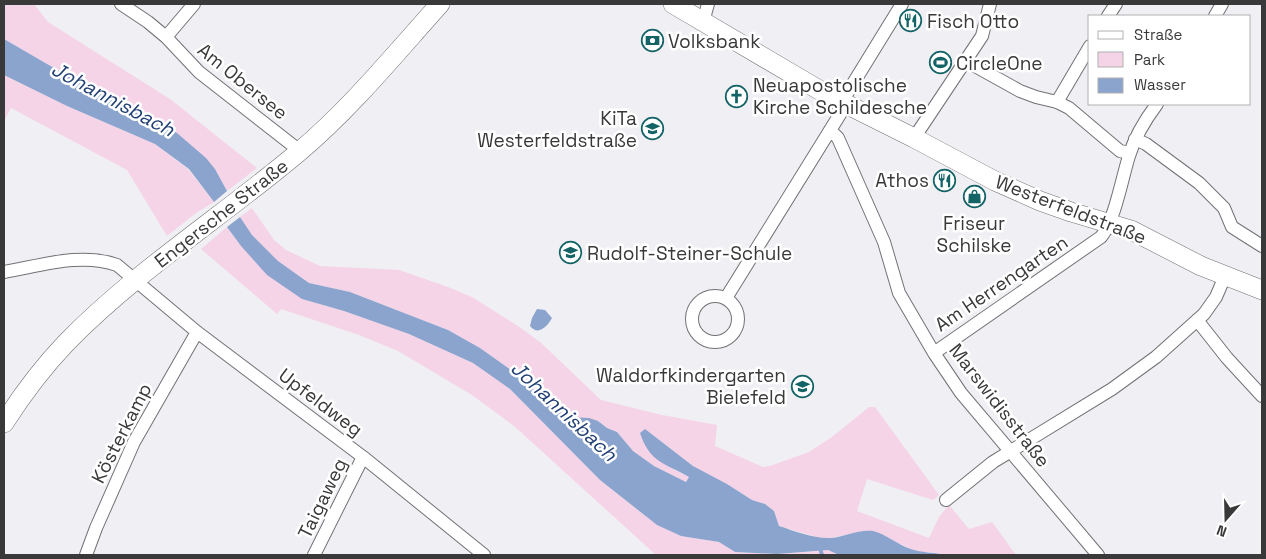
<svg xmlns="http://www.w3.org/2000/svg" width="1266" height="559" font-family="'Space Grotesk',sans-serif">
<rect width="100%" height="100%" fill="#f0eff3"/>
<path fill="#f5d4e8" d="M4,4h30l14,18 122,77 87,69 -30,23 -12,-22 -81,-60 -80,-41 -50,-29z
M4,75l63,31 88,38 33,25 26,33 -18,11 -29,23 -40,-66 -116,-62 -7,13z
M252,208l22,32 12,10 34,16 79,4 49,17 24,10 46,29 22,16 61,58 61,15 55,10 -2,21 48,21 7,-1 39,-14 23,-15 37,-30h6l64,88 -6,5 -66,-21 -10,32 72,27 10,-21 10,-12 20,24 23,-7 24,33h-72l-13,-3 -9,1 -13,-5 -28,-13 -17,-4 -33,7h-11l-41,-12 -5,-15 -9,-7 -13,-4 -25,-16 -34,-18 -47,-36 23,37 20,10 -3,5 -32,-16 -21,-15 -16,-19 -10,-4 -9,-7 -28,-4 -15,-8 -31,-30 -44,-31 -32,-18 -98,-38 -41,-9 -31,-22 -26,-26 -12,-18z
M227,227l14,19 61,53 42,12 65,23 64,29 37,26 90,91 57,45 24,11 38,6 16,10 42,2 51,-4 11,5h-183l-142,-129 -42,-31 -74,-44 -39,-16 -78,-26 -4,5 -76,-65z"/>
<path fill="#8aa4ce" d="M4,39l50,29 123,65 29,25 9,11 12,22 -13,11 -25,-33 -34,-25 -88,-38 -63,-31z
M240,217l12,18 26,26 31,22 41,9 98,38 32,18 44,31 31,30 15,8 19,1 9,3 9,7 10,4 16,19 21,15 32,16 3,-5c-24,-14 -39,-14 -49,-44l5,-4 48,37 34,18 25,16 13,4 9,7 5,15c16,5 35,13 52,12 13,-1 28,-9 42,-7 13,3 25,14 38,18 11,4 22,3 33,6h-105l-11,-5 -51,4 -42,-2 -16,-10 -38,-6 -24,-11 -57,-45 -90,-91 -37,-26 -64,-29 -65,-23 -42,-12 -35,-24 -26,-29 -14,-19z
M537,309l8,1 7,8c-5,9 -14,18 -22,8l2,-8z"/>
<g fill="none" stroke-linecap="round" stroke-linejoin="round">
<path stroke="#8aa4ce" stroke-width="4" d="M819,545l3,10"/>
<defs>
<path id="street" d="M121,4l27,18 18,15 33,35 101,79
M1108,16l8,-12
M1215,16l7,-12
M703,22l5,-18
M166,37l28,-33
M966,61l54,30 16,6 21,5 12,6 51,43 10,2
M1057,102l33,-56
M830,130l8,8 46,104 15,51 35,60 27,40 137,162
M914,138l68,-102 8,-32
M1135,139l11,5 53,39 25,25 8,19 30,19
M4,272c36,-6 77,-20 113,-7l80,67 166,125 121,98
M692 319a23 23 0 1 1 46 0a23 23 0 1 1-46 0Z
M726,298l116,-187 4,-16 56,-91
M1197,320l30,38 35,38
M934,353l167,-116c14,-17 21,-59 28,-81 6,-20 16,-36 28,-52
M946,500l47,-38 119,-73 44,-32 48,-43 12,-17 9,-21
M86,555l10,-27 38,-86 63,-110
M314,555l49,-98"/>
<path id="secondary" d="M673,4l153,90 88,44 81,43 45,20 31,11 60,18 70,36 61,24
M4,423c18,-28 39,-56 62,-80 70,-72 157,-127 234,-192 51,-43 95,-97 140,-147"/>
</defs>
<use href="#street" stroke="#727175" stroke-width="14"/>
<use href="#secondary" stroke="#727175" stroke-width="20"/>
<use href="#street" stroke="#fff" stroke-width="12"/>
<use href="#secondary" stroke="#fff" stroke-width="19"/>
</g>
<defs>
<symbol id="restaurant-ring" viewBox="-11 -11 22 22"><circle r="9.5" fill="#fff" stroke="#136367" stroke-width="1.5"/><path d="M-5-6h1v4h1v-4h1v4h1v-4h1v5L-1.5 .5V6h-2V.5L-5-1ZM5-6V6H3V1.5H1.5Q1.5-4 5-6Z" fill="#136367"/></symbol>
<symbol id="bank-ring" viewBox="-11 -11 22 22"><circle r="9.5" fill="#fff" stroke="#136367" stroke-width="1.5"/><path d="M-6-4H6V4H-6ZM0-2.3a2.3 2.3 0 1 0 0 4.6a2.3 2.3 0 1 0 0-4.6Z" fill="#136367"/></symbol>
<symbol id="stadium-ring" viewBox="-11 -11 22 22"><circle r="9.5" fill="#fff" stroke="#136367" stroke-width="1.5"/><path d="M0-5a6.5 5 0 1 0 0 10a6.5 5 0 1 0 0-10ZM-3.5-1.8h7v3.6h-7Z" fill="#136367"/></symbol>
<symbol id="church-ring" viewBox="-11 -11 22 22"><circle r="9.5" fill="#fff" stroke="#136367" stroke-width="1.5"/><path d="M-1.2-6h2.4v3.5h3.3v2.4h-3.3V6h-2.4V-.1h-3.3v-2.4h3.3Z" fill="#136367"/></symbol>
<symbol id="school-ring" viewBox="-11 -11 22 22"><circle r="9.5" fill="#fff" stroke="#136367" stroke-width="1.5"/><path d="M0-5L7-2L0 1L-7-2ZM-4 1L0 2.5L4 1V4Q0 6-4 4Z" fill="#136367"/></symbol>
<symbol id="shop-ring" viewBox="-11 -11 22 22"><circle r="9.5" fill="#fff" stroke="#136367" stroke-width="1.5"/><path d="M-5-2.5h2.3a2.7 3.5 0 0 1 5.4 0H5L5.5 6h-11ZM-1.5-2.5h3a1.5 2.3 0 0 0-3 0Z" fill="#136367"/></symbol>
</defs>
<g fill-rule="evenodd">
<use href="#restaurant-ring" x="898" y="8" width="25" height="25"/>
<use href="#bank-ring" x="640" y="28" width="25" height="25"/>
<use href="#stadium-ring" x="928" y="50" width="25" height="25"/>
<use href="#church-ring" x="724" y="84" width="25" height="25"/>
<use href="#school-ring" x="640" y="116" width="25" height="25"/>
<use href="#restaurant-ring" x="932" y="168" width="25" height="25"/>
<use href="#shop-ring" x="962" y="184" width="25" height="25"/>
<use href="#school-ring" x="558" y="240" width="25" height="25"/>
<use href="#school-ring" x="790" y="374" width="25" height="25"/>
</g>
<g text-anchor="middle" stroke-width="5" stroke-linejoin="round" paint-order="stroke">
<g font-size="19" fill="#39393a" stroke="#fff" text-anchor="start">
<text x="927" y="28">Fisch Otto</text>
<text x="668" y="48">Volksbank</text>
<text x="956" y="70">CircleOne</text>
<text x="753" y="92">Neuapostolische<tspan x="753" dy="22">Kirche Schildesche</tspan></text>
<text x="637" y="125" text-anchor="end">KiTa<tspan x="637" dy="22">Westerfeldstraße</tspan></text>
<text x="929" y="187" text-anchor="end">Athos</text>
<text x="974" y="230" text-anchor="middle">Friseur<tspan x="974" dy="22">Schilske</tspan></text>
<text x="587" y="260">Rudolf-Steiner-Schule</text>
<text x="786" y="382" text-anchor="end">Waldorfkindergarten<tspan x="786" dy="22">Bielefeld</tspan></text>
</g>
<g font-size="19" fill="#39393a" stroke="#fff">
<text transform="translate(243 81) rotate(39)" y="7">Am Obersee</text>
<text transform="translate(1071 209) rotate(21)" y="7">Westerfeldstraße</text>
<text transform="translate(221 213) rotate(-38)" y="7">Engersche Straße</text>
<text transform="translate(1001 283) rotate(-34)" y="7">Am Herrengarten</text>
<text transform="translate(321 402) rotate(37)" y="7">Upfeldweg</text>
<text transform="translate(1000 405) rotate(52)" y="7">Marswidisstraße</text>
<text transform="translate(121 433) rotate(-63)" y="7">Kösterkamp</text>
<text transform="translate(322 498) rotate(-64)" y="7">Taigaweg</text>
</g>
<g font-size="20" font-style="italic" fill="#214075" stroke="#fff">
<text transform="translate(113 99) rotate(28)" y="7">Johannisbach</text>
<text transform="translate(564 411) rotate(43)" y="7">Johannisbach</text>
</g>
</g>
<rect width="1266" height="559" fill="none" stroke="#39393a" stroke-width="10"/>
<rect x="1088" y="15" width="162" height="90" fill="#ffffff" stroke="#b0b0b0"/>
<rect x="1098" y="31" width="25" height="8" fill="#ffffff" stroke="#b0b0b0"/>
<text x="1134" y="40" font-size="15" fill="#39393a">Straße</text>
<rect x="1098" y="52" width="25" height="15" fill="#f5d4e8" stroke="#b0b0b0"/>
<text x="1134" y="65" font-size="15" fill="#39393a">Park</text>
<rect x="1098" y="78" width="25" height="15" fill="#8aa4ce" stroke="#b0b0b0"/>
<text x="1134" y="90" font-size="15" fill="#39393a">Wasser</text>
<g transform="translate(1226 519) rotate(200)" stroke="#ffffff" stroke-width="4" paint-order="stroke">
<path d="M0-4L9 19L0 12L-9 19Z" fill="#39393a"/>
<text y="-8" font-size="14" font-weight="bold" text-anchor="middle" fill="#39393a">N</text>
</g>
</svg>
